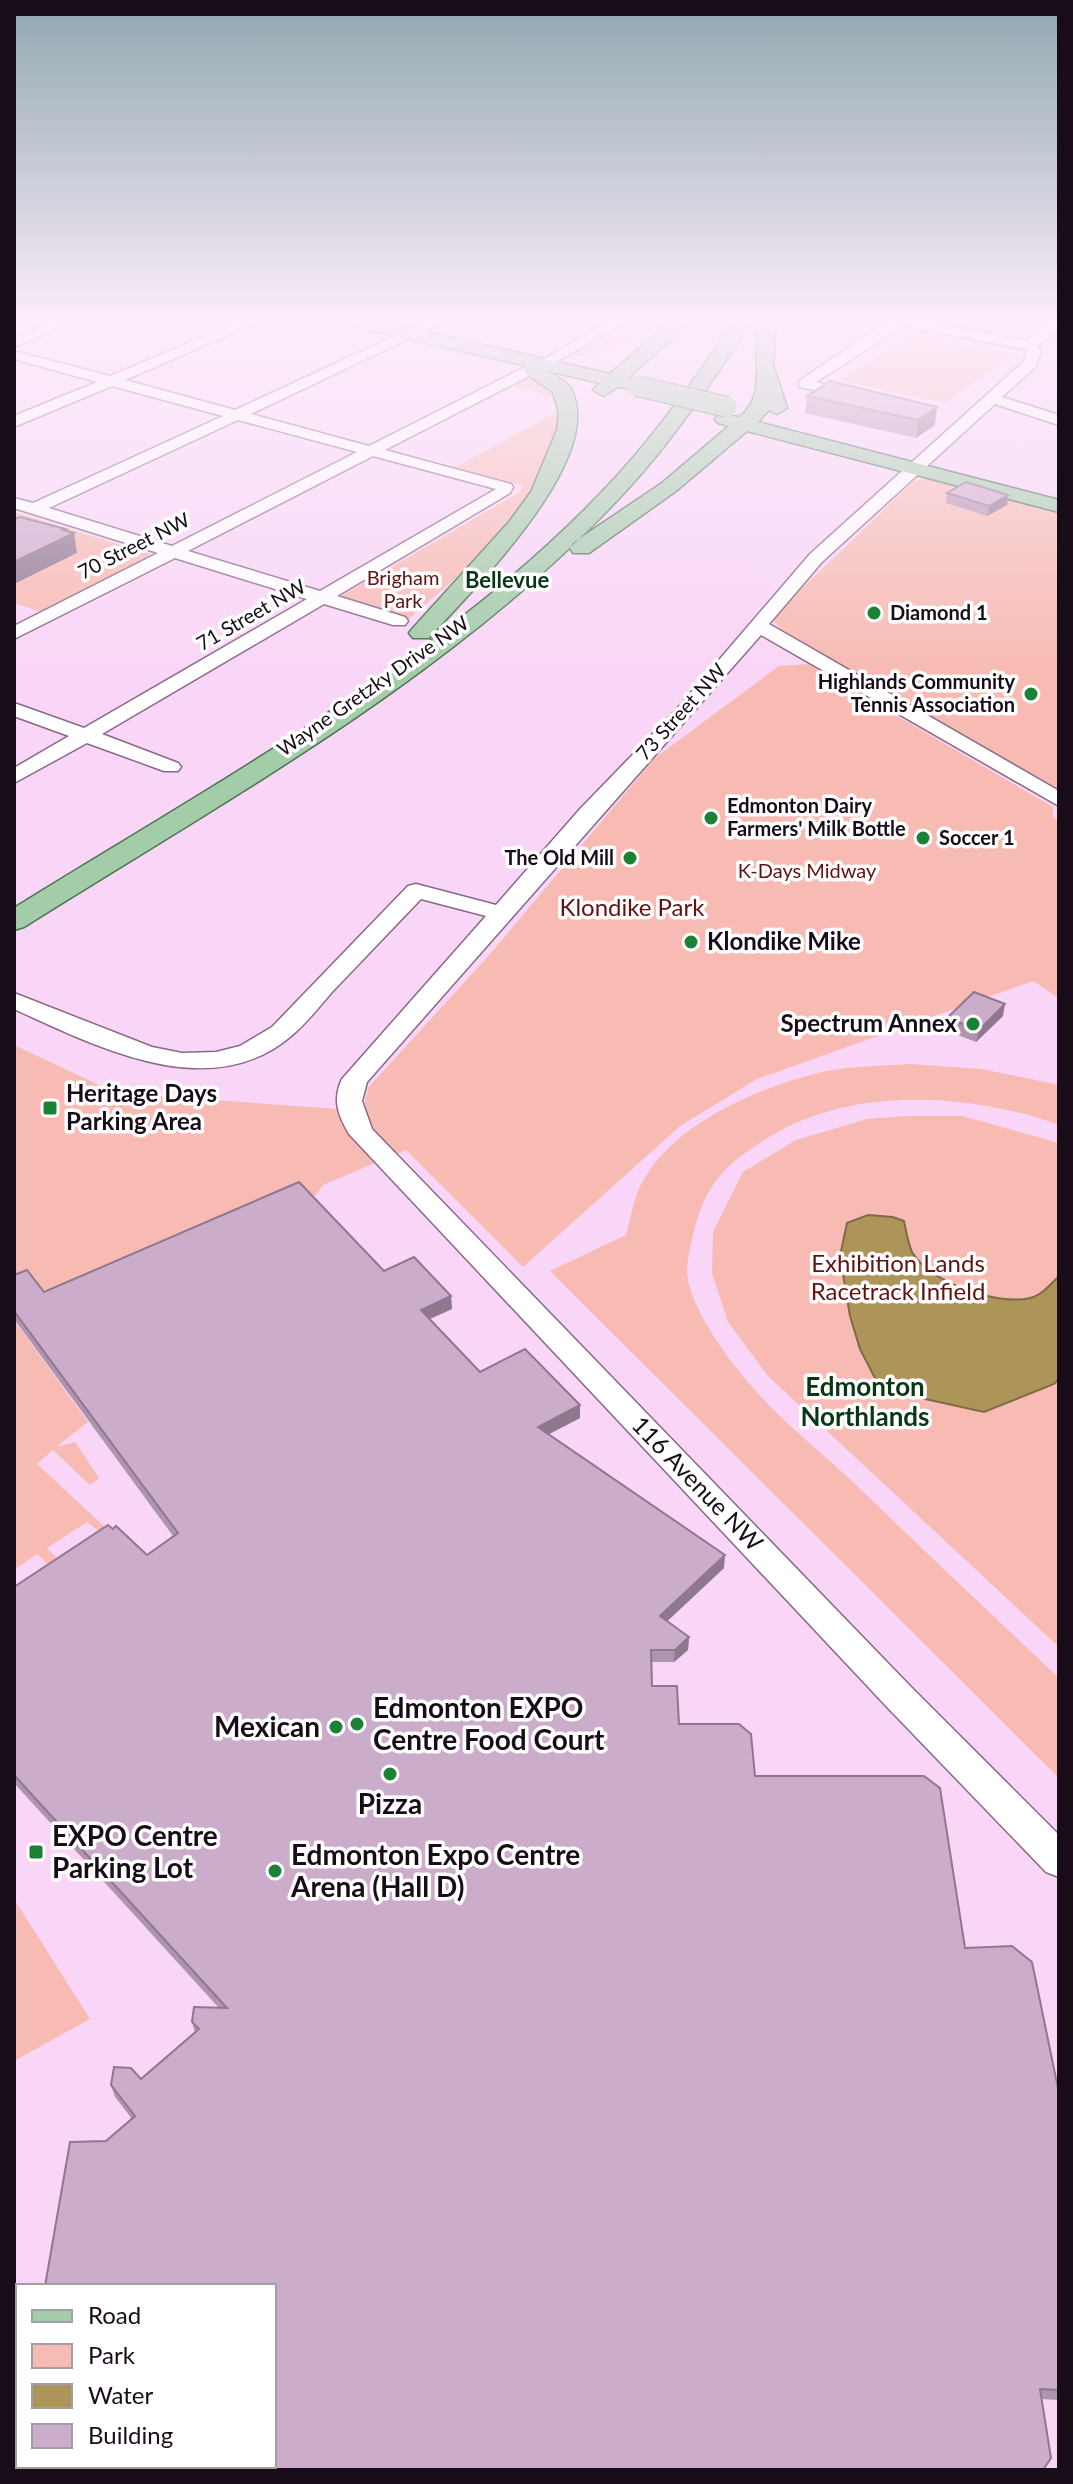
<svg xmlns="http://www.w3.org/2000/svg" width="1073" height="2484" font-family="Lato,sans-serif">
<rect width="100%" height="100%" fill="#f9d6f7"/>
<path fill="#f7bbb3" d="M638,320l30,3c-21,16 -74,37 -100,33z
M913,334l101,20 -69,49 -105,-22z
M525,376c40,5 44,27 31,60 -6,17 -11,36 -20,51 -30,53 -83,92 -127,132l-71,-21 182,-106 3,-7 -69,-17 107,-58 -2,-12 -52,-13z
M935,479l124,32v281l-275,-156 -12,-19 143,-137z
M14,512l142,44 -112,57 -30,-10z
M808,664l245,143v10l6,4v177l-26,-17 -276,98 -77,47 -157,141 -117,-117 -83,35 -8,11 -10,-3 -258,111 -33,-15v-244l102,48 251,18 -2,-8 3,-15 123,-135 164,-195 124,-92z
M911,1064l71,5 77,16v40c-86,-31 -201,-39 -283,8 -44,26 -69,45 -82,98 -3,13 -7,28 -7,41 2,36 45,93 69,119 29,33 65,61 97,91 68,66 137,131 206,196v100l-509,-507 76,-36c4,-14 6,-28 11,-41 25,-65 115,-104 177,-120 31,-8 65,-8 97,-10z
M906,1116h56l97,27v504l-291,-271 -40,-54 -16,-49 1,-41 30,-60 53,-32 71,-21z
M14,1320l74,102 -32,25 19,-5 24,36 -9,7 -37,-35 -16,14 68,63 -6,4 -12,-9 -40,26 10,10 -9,6 -11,-10 -23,16z
M14,1899l76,120 -76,42z"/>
<path fill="#ad9459" stroke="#806b46" stroke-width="2" d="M868,1215l25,2 11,4c2,10 4,22 8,31 17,30 85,54 118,46 12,-3 21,-14 29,-22v103l-5,5 -70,28 -68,-15 -39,-15 -17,-33 -10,-33 -10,-60 7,-33z"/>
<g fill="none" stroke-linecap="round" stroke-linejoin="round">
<defs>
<path id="minor" d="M58,320h20l-64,27v-9z
M243,320h20l-138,60 110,30 194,-90h19l-197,94 118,32 158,-80h10v6l-152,78 126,34 2,3 -3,6 -173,103 68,21 3,4 -3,4h-12l-69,-21 -222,130 76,29 3,4 -3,4h-14l-77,-28 -73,40v-15l55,-32 -55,-20v-13l70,25 223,-129 -132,-41 -161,81v-13l144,-73 -144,-45v-10l19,5 190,-87 -111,-30 -98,41v-11l83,-34 -83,-23v-8l96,25zM238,420l119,32 -185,94 -123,-38zM373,456l123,33 -176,102 -132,-40z
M611,320h18l-80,46 -5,1 -7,-4z
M890,320h30l106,21 26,-21h7v9l-22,18 4,5 -5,14 -34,31 57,18v10l-64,-21 -173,158 -53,62 290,167v15l-298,-171 -394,447 -5,19 10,28 539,558 148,148v42l-13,-5 -159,-165 -538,-573c-11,-19 -17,-34 -7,-55l144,-163 -65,-17c-30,31 -59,62 -89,93 -13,15 -26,32 -42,45 -82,68 -194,9 -276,-28v-16l138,54 30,6 34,-1 24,-6 32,-19 136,-141 8,-2 80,21 84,-96 97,-100 133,-155 214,-193 3,-9 -3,-3 -120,-23 -88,56 44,11v6l-61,-12v-6z"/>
<path id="major" d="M340,320h34l236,54 63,-54h20l-65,58 16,4 2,4 -2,4 -26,-3 -15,9 -10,-6 7,-7 -53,-12c8,5 20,10 24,18 37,69 -99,201 -142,249h-16l-4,-5 4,-5 96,-106 22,-30 26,-62 2,-17 -6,-21 -27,-18 -2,-4 2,-4 -177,-41z
M735,320h18c-39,59 -79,119 -127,171 -168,182 -394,305 -602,436l-10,3v-22c201,-125 439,-254 600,-429 45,-49 83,-103 121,-159z
M758,320h18l-3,45 14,43 -10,6 -8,-4 -11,12 301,78v12l-312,-81 -71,60 -87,62h-16l-3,-5 3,-5 89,-60 67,-57 -11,-3 -3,-4 3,-4 22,2c29,-25 11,-62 18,-97z"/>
</defs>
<use href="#minor" stroke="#876986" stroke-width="3"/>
<use href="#major" stroke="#4b7351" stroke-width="3"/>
<use href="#minor" fill="#fff" fill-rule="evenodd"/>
<use href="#major" fill="#a3cca9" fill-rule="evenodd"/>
<defs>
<path id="major-bridge" d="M637,386l90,21"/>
</defs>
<use href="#major-bridge" stroke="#4b7351" stroke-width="22" stroke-linecap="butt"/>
<use href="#major-bridge" stroke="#a3cca9" stroke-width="20"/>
</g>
<path fill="#af94af" d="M830,381l105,44 -19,13 -111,-25 2,-17z
M947,493l61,2 -1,10 -20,11 -41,-13z
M1003,1016l-27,26 -31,-12 2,-12z
M384,1271l67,25 1,13 -23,10 51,53 100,33v13l-32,16 176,134 -57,53 22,16 -1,13 -14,12h-23l1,24 27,38 76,52 210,172 94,145v307l-18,-1 4,71h-1018l-3,-4h250l-168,-325 26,-22 -17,-22 -4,-12 30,-6 54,-46 -3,-11 27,-14 -205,-225v-196l133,-32 26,-19 -159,-217v-44l30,17z"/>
<path fill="#8f788e" d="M937,407l-2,18 -19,13 2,-18z
M1008,495l-1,10 -20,11 2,-10z
M66,529l1,8 7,-4 3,20 -63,31v-22z
M1005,1004l-2,12 -27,26 3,-12z
M451,1296l1,13 -31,14v-13z
M580,1405v13l-42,22v-13z
M725,1555l-1,13 -65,61 1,-13z
M689,1637l-1,13 -14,12 1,-12z"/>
<path fill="#ccaccb" stroke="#8f788e" stroke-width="2" d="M830,381l107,26 -19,13 -111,-24z
M966,482l42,13 -19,11 -42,-13z
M20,517l46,12 -3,1 11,3 -60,29v-43z
M974,992l31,12 -26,26 -32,-12z
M299,1182l85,89 30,-14 37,39 -30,14 59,62 45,-23 55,56 -42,22 187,128 -65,61 29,21 -14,13h-24l1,36h25l2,38h60l12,10 4,42h169l16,12 25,160 47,-2 20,16 27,131v297l-19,-1 11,69 -8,12h-1015l-2,-4h248v-180h-229l25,-144 36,-1 29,-25 -24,-31 3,-18 17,1 10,11 58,-50 -7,-7 2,-15 33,1 -213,-233v-188l94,-62 5,4 3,-3 31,29 31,-22 -164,-222v-36l13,-5 17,22z"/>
<linearGradient id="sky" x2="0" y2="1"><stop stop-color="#90a7af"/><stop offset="0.48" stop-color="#fcedfb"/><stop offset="1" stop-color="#fcedfb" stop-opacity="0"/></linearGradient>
<rect width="1073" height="668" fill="url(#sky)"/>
<g fill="#1b8135" stroke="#fff" stroke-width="3">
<circle cx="874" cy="613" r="8"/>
<circle cx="1031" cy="694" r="8"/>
<circle cx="711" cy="818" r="8"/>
<circle cx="923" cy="838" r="8"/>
<circle cx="630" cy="858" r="8"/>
<circle cx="691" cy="942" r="8"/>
<circle cx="973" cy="1024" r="8"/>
<rect x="42" y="1100" width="16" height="16" rx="4"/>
<circle cx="357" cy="1724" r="8"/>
<circle cx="336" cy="1727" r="8"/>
<circle cx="390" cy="1774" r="8"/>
<rect x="28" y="1844" width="16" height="16" rx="4"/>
<circle cx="275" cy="1871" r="8"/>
</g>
<g text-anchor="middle" stroke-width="7" stroke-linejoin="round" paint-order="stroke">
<g font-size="20" fill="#180c18" stroke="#fff">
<text transform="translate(134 546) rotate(-27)" y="7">70 Street NW</text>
<text transform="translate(251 615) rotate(-30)" y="7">71 Street NW</text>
<text transform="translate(373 686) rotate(-35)" y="7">Wayne Gretzky Drive NW</text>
<text transform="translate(681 712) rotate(-48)" y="7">73 Street NW</text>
</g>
<g font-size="20" fill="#621210" stroke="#fff">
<text x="403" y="585">Brigham<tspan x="403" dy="23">Park</tspan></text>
<text x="807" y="878">K-Days Midway</text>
</g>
<g font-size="20" font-weight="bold" fill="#180c18" stroke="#fff" text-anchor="start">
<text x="890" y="620">Diamond 1</text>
<text x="1015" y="689" text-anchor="end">Highlands Community<tspan x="1015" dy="23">Tennis Association</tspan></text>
<text x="727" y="813">Edmonton Dairy<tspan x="727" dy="23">Farmers' Milk Bottle</tspan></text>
<text x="939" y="845">Soccer 1</text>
<text x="614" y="865" text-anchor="end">The Old Mill</text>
</g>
<g font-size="22" font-weight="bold" fill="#073713" stroke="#fff">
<text x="507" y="588">Bellevue</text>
</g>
<g font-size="24" fill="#621210" stroke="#fff">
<text x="632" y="916">Klondike Park</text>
<text x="898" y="1272">Exhibition Lands<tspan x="898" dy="28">Racetrack Infield</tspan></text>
</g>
<g font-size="24" font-weight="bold" fill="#180c18" stroke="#fff" text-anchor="start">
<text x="707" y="950">Klondike Mike</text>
<text x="957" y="1032" text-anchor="end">Spectrum Annex</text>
<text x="66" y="1102">Heritage Days<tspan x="66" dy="28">Parking Area</tspan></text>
</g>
<g font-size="24" fill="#180c18" stroke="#fff">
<text transform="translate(697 1484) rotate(46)" y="8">116 Avenue NW</text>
</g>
<g font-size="26" font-weight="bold" fill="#073713" stroke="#fff">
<text x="865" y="1396">Edmonton<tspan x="865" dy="30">Northlands</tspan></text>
</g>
<g font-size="28" font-weight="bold" fill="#180c18" stroke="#fff" text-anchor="start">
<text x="373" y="1718">Edmonton EXPO<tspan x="373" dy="32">Centre Food Court</tspan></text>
<text x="320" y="1737" text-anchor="end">Mexican</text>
<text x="390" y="1814" text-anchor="middle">Pizza</text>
<text x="52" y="1846">EXPO Centre<tspan x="52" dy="32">Parking Lot</tspan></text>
<text x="291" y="1865">Edmonton Expo Centre<tspan x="291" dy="32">Arena (Hall D)</tspan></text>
</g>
</g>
<rect width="1073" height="2484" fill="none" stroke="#180c18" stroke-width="32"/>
<rect x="16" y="2284" width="260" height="184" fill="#ffffff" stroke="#a39ea3" stroke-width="2"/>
<rect x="32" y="2310" width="40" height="12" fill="#a3cca9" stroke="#a39ea3" stroke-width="2"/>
<text x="88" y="2324" font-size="24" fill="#180c18">Road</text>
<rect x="32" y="2344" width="40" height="24" fill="#f7bbb3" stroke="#a39ea3" stroke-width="2"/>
<text x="88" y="2364" font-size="24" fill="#180c18">Park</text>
<rect x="32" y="2384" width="40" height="24" fill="#ad9459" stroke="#a39ea3" stroke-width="2"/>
<text x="88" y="2404" font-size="24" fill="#180c18">Water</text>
<rect x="32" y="2424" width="40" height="24" fill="#ccaccb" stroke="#a39ea3" stroke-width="2"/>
<text x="88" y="2444" font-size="24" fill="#180c18">Building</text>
</svg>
